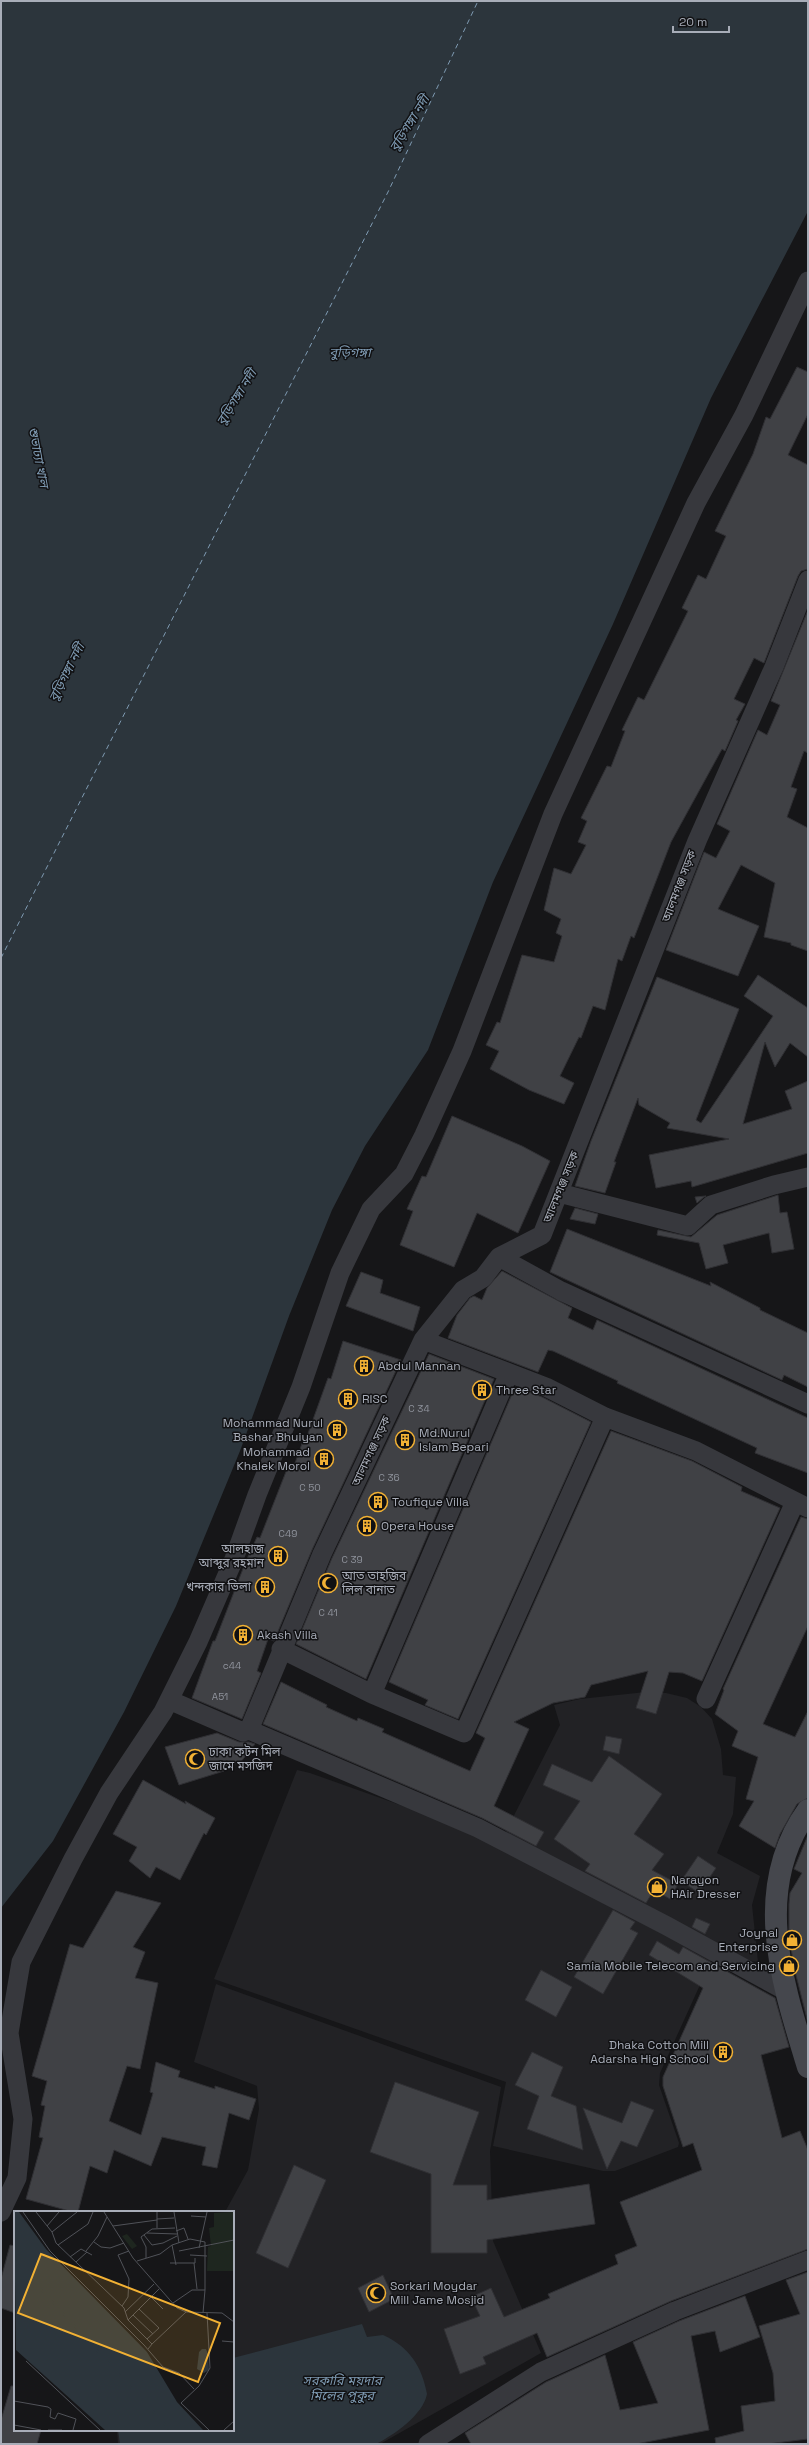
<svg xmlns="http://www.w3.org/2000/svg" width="809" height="2445" font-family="'Space Grotesk','Noto Sans Bengali',sans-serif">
<rect width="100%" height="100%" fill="#161618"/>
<path fill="#222225" d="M646,1692l20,1 21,5 14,9 11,12 9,30 2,26 13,2 -3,37 -16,39 43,23 -8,29 6,57 -44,-8 -54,119 -1,12 20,58 -1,4 -63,24h-12l-110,-25 13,-64 -292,-103 83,-209 13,3 169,60 20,12 61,-120 -6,-20 26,-6z
M216,1984l285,103 -11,64 3,90 48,112 -161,91h-262l-1,-14h116v-218h-8l23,-42 11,-61 -2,-23 -63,-24z"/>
<path fill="#2c353c" d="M1,1h807v210l-97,187 -98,226 -120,258 -65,168 -63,96 -33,64 -43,106 -49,135 -64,155 -52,106 -71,129 -52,67z
M362,2324l5,13 16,-2c26,12 39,31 44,59 -4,21 -33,41 -51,50h-256l-2,-14h115v-72z"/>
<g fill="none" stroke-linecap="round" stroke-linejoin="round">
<path stroke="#7f9bb3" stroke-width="1" stroke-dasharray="5 4" stroke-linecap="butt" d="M1,958l387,-766 90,-191"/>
</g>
<path fill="#404145" stroke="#303034" d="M797,367l11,5v42l-20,41 20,10v104l-7,2 -3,5 -34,87 -10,-5 -20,41 11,5 -9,16 2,1 -13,30 -3,-2 -51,93 -37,96 -3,-2 -9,25 -4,-2 -13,51 -12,-4 -12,32 -2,-1 -19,39 14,7 -10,21 -35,-14 -39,-21 9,-18 -13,-6 11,-23 3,1 22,-68 32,7 8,-26 -6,-3 5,-14 -17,-9 10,-42 17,6 15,-29 -8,-3 9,-21 -6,-3 26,-52 4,1 14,-36 -3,-1 16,-33 6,3 44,-89 -6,-3 16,-33 8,4 20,-43 -11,-5 38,-77 13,-37 4,2z
M808,610v143l-4,-2 -13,36 6,2 -10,28 21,11v123l-17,-6v-2l-27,-6 11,-54 -34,-18 -23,44 41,17 -21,50 -72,-26 38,-98 12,6 14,-27 -13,-7 41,-94 9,5 13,-30 -9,-4z
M758,975l50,33v49l-18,-14 -15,24 -10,-25 -22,82 49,-15 -7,-18 23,-10v72l-116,34 -1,-6 -35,7 -7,-33 80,-16 -62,-11 3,-5 -31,-18 -1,-7 -24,64h2l-11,31 -30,-7 16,-45 66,-164 82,32 -43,111 5,3 72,-107 -29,-20z
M452,1116l70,30 28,15 -32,72 -41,-20 -23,54 -54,-22 13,-34 -6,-2 15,-33 4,1z
M778,1195l2,18 7,-1 7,37 -22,4 -3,-20 -46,12 5,18 -22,6 -7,-26 -42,-8 1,-5 33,7 26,-22z
M706,1196l-2,1 -7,6 -2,-6z
M575,1208l23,6 -3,10 -25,-5z
M567,1229l144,57 -1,-4 50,26v2l48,23v54l-24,-12 -2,5 -232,-108z
M502,1271l70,37 -4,10 25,12 4,-10 211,98v55l-53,-20 2,-5 -140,-65 1,-2 -65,-30 -5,-1 -10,22 -90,-34 9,-23 13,-17 4,-2 8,4 5,-12z
M361,1272l22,8 -3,13 40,14 -7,24 -67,-25z
M343,1341l58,19 -89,190 -38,91 -6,-2 -11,32 4,2 -19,46 -50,-21 21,-57h2l31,-80 11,-24 3,1 29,-74 5,2 10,-28 2,1 22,-61 3,1z
M429,1354l65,25 -128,300 -70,-35 36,-86z
M515,1387l27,10 49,25 -133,297 -33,-14 3,-5 -39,-18z
M611,1431l81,30 50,26 -1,4 39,17 -78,173 -19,-8 -14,-1 -13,42 -20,-6 12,-37 -57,14 -6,12 -32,6 -39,19 15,7 -35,77 50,26 -8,14 -54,-28 -219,-94 18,-42 46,23 -1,2 31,14 1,-3 26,11 -2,3 88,39 15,-33 -9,-5z
M801,1517l7,2v107l-45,98 32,13 13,-26v87l-11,6 -17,30 -5,14 -36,-22 15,-25 -8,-2 12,-42 -26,-11 6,-15 -23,-17 9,-24 -1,-1z
M217,1733l22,9h10l6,2 -15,19 -17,3 1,5 -45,14 -14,-38z
M606,1736l16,3 -3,15 -16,-4z
M609,1756l53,38 -28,40 30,20 -12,16 26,14 -8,15 -16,-9 -8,13 -61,-32 5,-7 -36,-25 26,-38 -37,-16 9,-21 40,18z
M143,1780l43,24 -1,-3 30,17 -9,17 -2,-2 -24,47 -24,-13 -6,11 -21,-17 8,-14 -24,-13z
M808,1835v188l-14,-56 -5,-32v-31l1,-11 12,-20 -8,-4z
M698,1856l18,12 -17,25 -18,-12z
M116,1891l45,12 -28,44 12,5 -10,26 23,5 -18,86 -13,-3 -18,55 32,14 12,-42 -3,-1 6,-30 24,9 -2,6 37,12v-3l41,13 -7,21 -20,-7 -12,55 -15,-3 4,-18 -44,-10 -11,29 -37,-16 -7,23 -17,-7 -12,46h-5l-47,-13 17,-61 -4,-1 6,-31 -4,-1 6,-24 -15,-5 38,-132 13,4z
M613,1910l22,12 -5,7 8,4 -35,61 -29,-17z
M696,1918l14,6 -5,10 -13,-7z
M657,1941l22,13 4,-7 92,51 14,49 -28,8 21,83 18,-7 8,19v99l-137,52 -124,56 -10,-24 -54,24 3,7 -26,10 -16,-45 36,-13 -9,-19 20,-9 13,29 46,-19 -2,-4 70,-30 -3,-9 22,-9 -17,-44 82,-32 -9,-27 -10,4 -20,-61v-9l40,-89 -54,-33z
M541,1970l31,17 -16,30 -31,-17z
M532,2052l31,15 -12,29 25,10 7,44 -56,-21 12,-33 -24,-11z
M395,2082l84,30 -26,73h34v15l102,-16 6,40 -108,16v13h-56v-79l-61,-22z
M631,2101l23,9 -17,37 -16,-6 -14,28 -24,-61 39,15z
M294,2165l32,15 -38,88 -32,-15z
M10,2245l5,1v67l-14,-5v-29z
M808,2272v167l-41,5h-51l-1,-6 29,-7 -3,-25 34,-5 -2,-28 -14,-47 41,-12 -14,-34z
M383,2275l11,24 -25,13 -11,-24z
M745,2296l15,41 -40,15 -5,-21 -24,5 18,94 -73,14h-165l-6,-11 81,-51 59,-27 15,55 38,-7 -25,-61 46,-21z
M11,2386h4v44h26l-4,14h-36v-24z"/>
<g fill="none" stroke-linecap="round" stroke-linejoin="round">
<path stroke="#37383d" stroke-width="19" d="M559,1193l129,33 23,-21 63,-20 34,-8
M499,1257l62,34 247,113
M423,1340l123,47 59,30 91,34 112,57
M281,1649l91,45 92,39 141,-316
M372,1694l137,-321
M706,1699l89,-197
M169,1700l74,32 6,-2 73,-176 101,-214 40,-50 20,-12 16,-21 43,-22 155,-394 77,-174 34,-87
M249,1730l229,98 189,98 119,65
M1,2212l16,-34 6,-59 -14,-86 12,-71 52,-103 36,-66 54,-81 35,-70 36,-83 23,-64 44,-108 39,-114 31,-64 33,-35 20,-39 38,-84 91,-237 143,-311 48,-88 64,-134
M428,2444l113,-72 134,-61 133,-51"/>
<path stroke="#45474d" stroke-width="22" d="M808,1810c-57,79 -26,172 0,257"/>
</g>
<defs>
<symbol id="building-ring" viewBox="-11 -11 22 22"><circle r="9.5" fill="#111113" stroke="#f2b134" stroke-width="1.5"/><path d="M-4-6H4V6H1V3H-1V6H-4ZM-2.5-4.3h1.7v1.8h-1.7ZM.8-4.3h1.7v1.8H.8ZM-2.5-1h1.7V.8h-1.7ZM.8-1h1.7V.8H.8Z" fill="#f2b134"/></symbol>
<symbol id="mosque-ring" viewBox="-11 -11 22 22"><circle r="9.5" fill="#111113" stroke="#f2b134" stroke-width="1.5"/><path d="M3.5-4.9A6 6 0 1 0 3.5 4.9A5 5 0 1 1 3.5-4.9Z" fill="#f2b134"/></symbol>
<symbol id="shop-ring" viewBox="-11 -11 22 22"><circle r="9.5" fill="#111113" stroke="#f2b134" stroke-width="1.5"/><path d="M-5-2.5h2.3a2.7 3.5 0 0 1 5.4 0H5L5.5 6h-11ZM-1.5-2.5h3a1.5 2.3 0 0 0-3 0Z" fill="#f2b134"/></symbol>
</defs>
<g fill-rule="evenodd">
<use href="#building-ring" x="353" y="1355" width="22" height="22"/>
<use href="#building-ring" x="471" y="1379" width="22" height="22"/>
<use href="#building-ring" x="337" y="1388" width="22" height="22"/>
<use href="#building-ring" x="326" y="1419" width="22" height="22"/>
<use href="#building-ring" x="394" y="1429" width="22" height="22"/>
<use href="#building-ring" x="313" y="1448" width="22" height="22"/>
<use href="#building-ring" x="367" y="1491" width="22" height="22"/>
<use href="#building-ring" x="356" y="1515" width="22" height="22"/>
<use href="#building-ring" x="267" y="1545" width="22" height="22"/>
<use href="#mosque-ring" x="317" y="1572" width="22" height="22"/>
<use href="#building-ring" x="254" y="1576" width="22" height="22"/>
<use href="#building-ring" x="232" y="1624" width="22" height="22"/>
<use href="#mosque-ring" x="184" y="1748" width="22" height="22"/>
<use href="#shop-ring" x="646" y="1876" width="22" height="22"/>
<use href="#shop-ring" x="781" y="1929" width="22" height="22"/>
<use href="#shop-ring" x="778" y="1955" width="22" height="22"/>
<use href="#building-ring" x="712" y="2041" width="22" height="22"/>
<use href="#mosque-ring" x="365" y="2282" width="22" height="22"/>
</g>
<g text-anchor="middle" stroke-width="3" stroke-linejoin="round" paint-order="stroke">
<g font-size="10" fill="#8e929b">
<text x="419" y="1412">C 34</text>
<text x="389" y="1481">C 36</text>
<text x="310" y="1491">C 50</text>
<text x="288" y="1537">C49</text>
<text x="352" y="1563">C 39</text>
<text x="328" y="1616">C 41</text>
<text x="232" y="1669">c44</text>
<text x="220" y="1700">A51</text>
</g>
<g font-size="12" fill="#a8adb8" stroke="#111113">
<text transform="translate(679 886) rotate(-69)" y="4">আলমগঞ্জ সড়ক</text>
<text transform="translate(561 1187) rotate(-68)" y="4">আলমগঞ্জ সড়ক</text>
<text transform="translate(371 1451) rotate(-65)" y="4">আলমগঞ্জ সড়ক</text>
</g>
<g font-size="12" fill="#a8adb8" stroke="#111113" text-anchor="start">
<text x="378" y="1370">Abdul Mannan</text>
<text x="496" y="1394">Three Star</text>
<text x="362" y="1403">RISC</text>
<text x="323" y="1427" text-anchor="end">Mohammad Nurul<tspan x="323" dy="14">Bashar Bhuiyan</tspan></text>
<text x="419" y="1437">Md.Nurul<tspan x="419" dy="14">Islam Bepari</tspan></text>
<text x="310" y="1456" text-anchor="end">Mohammad<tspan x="310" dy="14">Khalek Morol</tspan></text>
<text x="392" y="1506">Toufique Villa</text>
<text x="381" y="1530">Opera House</text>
<text x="264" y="1553" text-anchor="end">আলহাজ<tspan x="264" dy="14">আব্দুর রহমান</tspan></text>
<text x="342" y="1580">আত তাহজিব<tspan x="342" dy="14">লিল বানাত</tspan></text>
<text x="251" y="1591" text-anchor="end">খন্দকার ভিলা</text>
<text x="257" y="1639">Akash Villa</text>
<text x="209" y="1756">ঢাকা কটন মিল<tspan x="209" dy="14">জামে মসজিদ</tspan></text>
<text x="671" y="1884">Narayon<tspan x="671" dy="14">HAir Dresser</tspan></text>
<text x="778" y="1937" text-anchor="end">Joynal<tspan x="778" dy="14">Enterprise</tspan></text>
<text x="775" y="1970" text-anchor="end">Samia Mobile Telecom and Servicing</text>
<text x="709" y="2049" text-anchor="end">Dhaka Cotton Mill<tspan x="709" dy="14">Adarsha High School</tspan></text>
<text x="390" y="2290">Sorkari Moydar<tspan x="390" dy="14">Mill Jame Mosjid</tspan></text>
</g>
<g font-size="13" font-style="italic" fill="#7f9bb3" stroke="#111113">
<text transform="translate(409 123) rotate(-58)" y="5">বুড়িগঙ্গা নদী</text>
<text x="350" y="357">বুড়িগঙ্গা</text>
<text transform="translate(236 397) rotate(-58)" y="5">বুড়িগঙ্গা নদী</text>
<text transform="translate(39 457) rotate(79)" y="5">শুভাঢ্যা খাল</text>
<text transform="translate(66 672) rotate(-63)" y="5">বুড়িগঙ্গা নদী</text>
<text x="342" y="2385">সরকারি ময়দার<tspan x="342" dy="15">মিলের পুকুর</tspan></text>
</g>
</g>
<g transform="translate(14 2211)">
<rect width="220" height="220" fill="#161618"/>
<path d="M220,1v59h-27l1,-24 3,-1 -2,-18 5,-1v-14zM113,23l10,12 -5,3 -10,-13z" fill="#1e261f"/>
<path d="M0,1h5l27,37 101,103 30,50 26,28h-98l-89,-80zM188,138h4l2,5 1,16 -5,3 -7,-4 2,-17z" fill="#2c353c"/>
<path fill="none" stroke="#2c353c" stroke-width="2" d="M0,49l156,170"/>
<path fill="none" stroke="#505258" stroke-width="1" d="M9,1l27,39 94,94 19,22 16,6 15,16M22,1l16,20 4,11 68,65 4,12 24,24 -4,5M90,1l29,46 44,50 9,4 36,1 12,9M160,1l5,31M177,5l15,1M143,8l17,-1M33,15l12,-14M99,15l44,-6M143,17v-16M162,20l8,-3 4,11M38,21l25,-20M133,22l30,1M130,24l8,10 11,-2 14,-7M80,31l7,5 9,1 14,-5M44,34l30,-21 5,-12M158,34l4,20M185,37l8,-36M72,40l12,-15 9,-19M165,40l55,-11M176,44l17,1M56,46l11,-8 11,6M132,47v-11l-5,-10 11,-8 23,-1M123,50l23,-7 12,-9 18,-6 15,3v48h-13l-19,13M62,51l11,-10M156,52h25v-5M180,52l3,26M137,86l12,12M108,95l6,-9 1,-18 -11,-24 11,-4M125,98l20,19 -12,11M111,101l29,-28M189,102l2,-23M193,102l3,55 -11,18 -18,17 28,27M119,104l20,19M114,109l31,-31M208,130l12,1M138,133l34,-32M12,150l74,69M0,190l34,6 3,2 -1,8 5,2 3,-6 18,6 -3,11M0,214l27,5M34,219h14M210,219l10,-9"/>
<path fill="#f2b134" fill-opacity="0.15" stroke="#f2b134" stroke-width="2" d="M27,43l179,69 -22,59 -180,-69z"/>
<rect width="220" height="220" fill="none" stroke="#a8adb8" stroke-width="2"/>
</g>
<rect width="809" height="2445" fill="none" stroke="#a8adb8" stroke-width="4"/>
<path d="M673 26v6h56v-6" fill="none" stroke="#a8adb8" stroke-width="2"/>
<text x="679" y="26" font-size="12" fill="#a8adb8" stroke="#111113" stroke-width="3" paint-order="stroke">20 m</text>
</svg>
